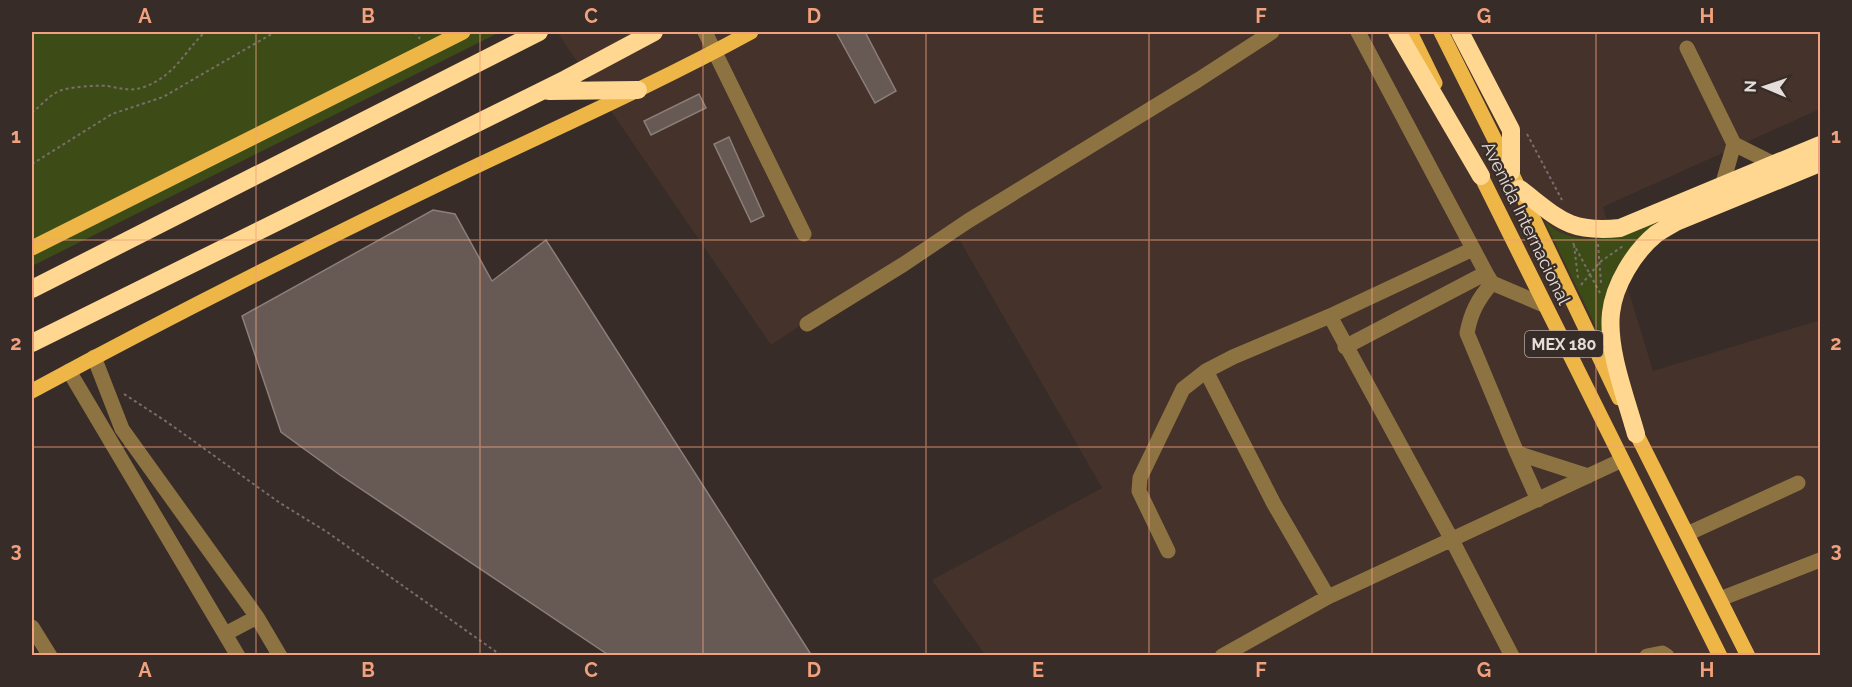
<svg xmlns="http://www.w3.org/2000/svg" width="1852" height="687" font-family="Raleway,sans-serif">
<rect width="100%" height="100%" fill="#372c27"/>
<path fill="#44322b" d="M557,32h1263v77l-217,98 50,164 167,-51v335h-146l-4,-7 -15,8 -670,-1 -53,-75 170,-92 -151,-263 -180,120z"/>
<path fill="#3d4c16" d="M32,32h468l-468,234z
M1660,219l2,4c-35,27 -48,37 -56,82 -2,11 -2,23 -5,32l-56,-115c4,2 9,7 14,10 36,16 67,1 101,-13z"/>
<path fill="#675a55" stroke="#8c7e79" stroke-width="1.5" d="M836,32h29l31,59 -21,12z
M699,94l7,14 -55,27 -7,-14z
M729,137l35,79 -13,6 -37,-78z
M433,210l22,4 37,67 54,-41 266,416h-202l-270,-181 -59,-43 -39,-116z"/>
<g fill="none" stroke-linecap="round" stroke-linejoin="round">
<path stroke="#786e6a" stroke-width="2" stroke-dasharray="3 3" stroke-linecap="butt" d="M415,32l5,7
M32,113c8,-7 16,-16 25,-21 7,-5 41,-7 50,-6 13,2 24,6 37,1 32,-12 39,-34 61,-55
M1527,134l35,66
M32,164l80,-50 51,-17 112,-65
M1573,243l27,50
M1598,244l3,39
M1574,245l4,33
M1581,285l19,-23 23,-16
M124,394l43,28 113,81 47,29 175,124"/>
<path stroke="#8e7342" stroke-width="15" d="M705,32l99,202
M1358,32l128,241 6,10 52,22
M1687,48l47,96 40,20
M1722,186l12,-42
M1492,283c-14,16 -21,29 -25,50l50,120 21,47
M1330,316l122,224 60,116
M807,324l97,-60 64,-43 230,-141 74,-48
M1345,347l141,-74
M94,357l28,72 135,188
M69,371l169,285
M1206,371l68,133 54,93 294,-137
M1517,453l71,23
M1687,534l111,-51
M1168,551l-29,-60 1,-13 43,-89 23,-18 27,-14 97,-41 143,-67
M1720,599l100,-39
M32,627l18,29
M225,634l32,-17 23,39
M1222,656l106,-59
M1647,656l15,-3 5,3"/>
<path stroke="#eeb647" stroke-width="15" d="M1410,32l25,51
M1441,32l70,140 108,226
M1476,166l244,490
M32,248l431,-216
M32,391c135,-73 274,-143 413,-210 102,-49 207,-95 306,-149
M1632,425l116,231"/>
<path stroke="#ffd790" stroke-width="18" d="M1397,32l84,144
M1460,32l51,98v42
M549,91l89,-1
M1520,189c39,30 49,44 100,39l200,-83
M32,289l507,-257
M32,343l534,-264 88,-47
M1636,434c-10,-36 -29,-84 -25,-121 3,-28 23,-61 45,-79 6,-4 13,-8 20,-12l144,-59"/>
</g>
<path fill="none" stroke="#f2a17e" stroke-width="1.5" stroke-opacity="0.55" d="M256,32v624M480,32v624M703,32v624M926,32v624M1149,32v624M1372,32v624M1596,32v624M32,240h1788M32,447h1788"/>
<g text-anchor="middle" stroke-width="4.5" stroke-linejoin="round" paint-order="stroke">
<rect fill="#372c27" stroke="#b1a8a4" stroke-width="1.5" x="1525" y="331" width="78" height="26" rx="4.5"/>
<g font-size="16" font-weight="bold" fill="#e5ddda">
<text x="1564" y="350">MEX 180</text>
</g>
<g font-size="18" fill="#e5ddda" stroke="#372c27">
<text transform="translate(1526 223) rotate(64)" y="6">Avenida Internacional</text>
</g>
</g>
<rect width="1852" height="687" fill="none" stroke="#372c27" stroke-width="66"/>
<g transform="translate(1765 87) rotate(272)" stroke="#372c27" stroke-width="4.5" paint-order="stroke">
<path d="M0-4.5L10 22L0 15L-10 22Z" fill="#e5ddda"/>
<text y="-9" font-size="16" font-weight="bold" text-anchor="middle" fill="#e5ddda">N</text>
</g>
<rect x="33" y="33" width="1786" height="621" fill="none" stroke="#f2a17e" stroke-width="2"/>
<g font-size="20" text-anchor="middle" font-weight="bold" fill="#f2a17e">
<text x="145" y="23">A</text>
<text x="368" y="23">B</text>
<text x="591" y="23">C</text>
<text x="814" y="23">D</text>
<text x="1038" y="23">E</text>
<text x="1261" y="23">F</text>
<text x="1484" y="23">G</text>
<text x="1707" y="23">H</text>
<text x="16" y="143">1</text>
<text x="1836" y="143">1</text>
<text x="16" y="350">2</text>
<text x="1836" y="350">2</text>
<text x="16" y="557">3</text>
<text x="1836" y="557">3</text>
<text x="145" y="677">A</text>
<text x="368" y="677">B</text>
<text x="591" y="677">C</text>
<text x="814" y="677">D</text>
<text x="1038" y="677">E</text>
<text x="1261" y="677">F</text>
<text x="1484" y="677">G</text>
<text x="1707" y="677">H</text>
</g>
</svg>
